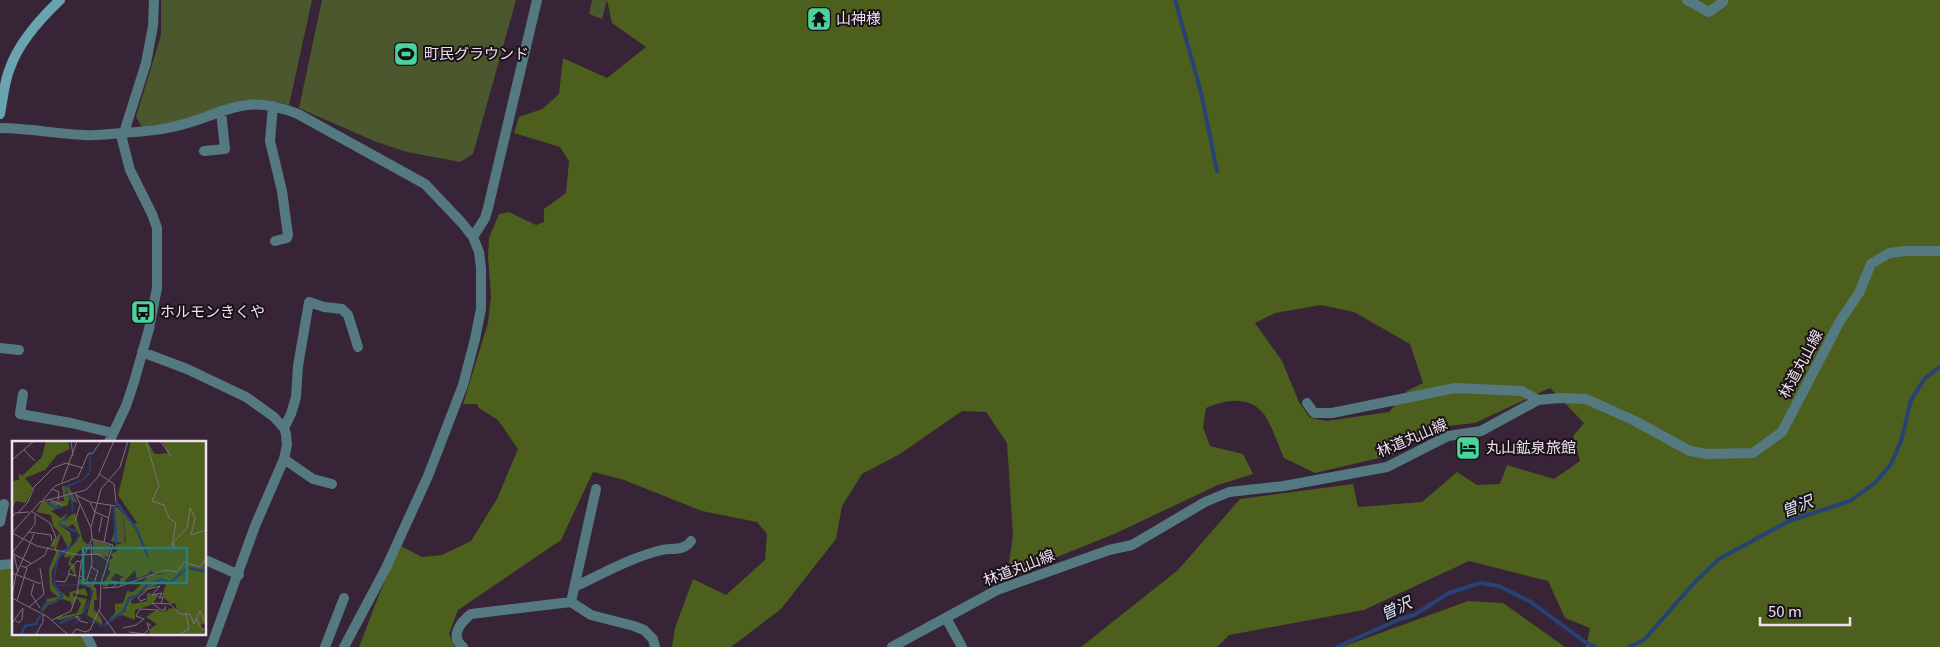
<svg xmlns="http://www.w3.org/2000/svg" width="1940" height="647" font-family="Georgia,'Noto Sans JP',serif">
<rect width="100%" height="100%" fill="#372436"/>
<path fill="#4b582e" d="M161,0h151l-23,105 -16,-4 -29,-1 -66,23 -36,4 -6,-10 25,-82z
M322,0h194l-43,154 -13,8 -53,-10 -33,-11 -75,-33z
M592,0h15l-5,19 -13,-5z"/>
<path fill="#4c5f1c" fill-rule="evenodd" d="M607,0h1333v647h-354l4,-19 -25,-10 -17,-37 -79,-20 -105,49 -135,25 -12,12h-136l97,-77 62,-71 113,-15 5,23 64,-5 35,-30 20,13 23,-1 7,-19 47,14 26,-18 -7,-25 11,-13 -34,-35 -75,35 -44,5 -39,27 -77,18 -31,-15c-5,-11 -14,-37 -21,-45 -15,-18 -39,-13 -57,-5l-3,19 7,19 33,8 10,20 -35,11 -104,49 -107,43 6,-42 -6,-92 -21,-31 -24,-1 -62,43 -38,20 -20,32 -6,33 -55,70 -50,38h-59l3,-19 18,-49 33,16 39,-35 2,-26 -10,-12 -55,-11 -78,-31 -31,-8 -32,68 -103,70 -9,24 6,13h-96l21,-55 21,-46 21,11 20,-2 29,-14 26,-42 21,-50 -20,-29 -19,-12 -2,-4h-14l25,-81 3,-27 -3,-39 1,-19 10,-24 10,-2 27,13 8,-3v-13l22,-16 3,-32 -9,-14 -46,-14 5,-16 23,-8 17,-15 4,-36 44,20 39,-31 -34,-24zM1321,305l33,7 56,32 13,39 -16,8 -18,21 -62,9 -17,-3 -11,-16 -17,-41 -27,-38 20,-10z
M0,569l14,1v63h66l6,14h-86z
M1468,601l35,2 62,44h-223z"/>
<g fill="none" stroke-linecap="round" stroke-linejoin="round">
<path stroke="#274276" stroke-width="4" d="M1175,0l26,92 16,79
M1337,647l63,-28 14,-4 35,-22 31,-10 19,3 32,16 54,40 10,5
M1629,647l15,-7 50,-57 25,-24 70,-38 61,-20 25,-18 16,-19 10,-23 10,-41 14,-22 15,-11"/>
<path stroke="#547980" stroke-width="10" d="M1687,0l22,12 14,-10v-2
M273,106l-3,35 12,50 6,44 -1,3 -12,3
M0,128c29,0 56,6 84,7 13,1 26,-1 38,-2 17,-1 34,-2 50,-6 53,-11 67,-36 126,-13l127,70 37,39 11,14 6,15 2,16v41l-6,30 -12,46 -35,91 -42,92 -42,79
M204,151l21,-2 -4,-38
M473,237l12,-19 3,-10 49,-208
M0,348l19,2
M142,352l45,17 59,28 28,20 10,11 2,6 1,11 -3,14 -29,67 -44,121
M23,394l-3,20 51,9 42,10
M1307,403l7,10h18l123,-25 67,3 16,9
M284,428l7,-14 5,-17 2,-31 11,-64 15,5 18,2 6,6 10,32
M109,442l17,-36 8,-24 15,-53 8,-41v-60l-5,-14 -22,-44 -8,-31 24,-76 7,-37 1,-26
M284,459l29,20 19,5
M0,522l4,-18
M208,561l31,14
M0,565l14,-1
M576,586c28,-13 56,-29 86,-36 11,-2 22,1 29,-9
M571,602l25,-113
M946,618l16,29
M85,633l7,14
M325,647l19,-49
M463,647c-14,-11 -2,-25 8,-33l100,-12 20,13 43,11 10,4 9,9 2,8
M892,647l105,-57 112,-40 23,-5 73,-43 24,-10 55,-6 103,-19 61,-31 33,-5 57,-31 22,-2 26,1 47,21 57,31 17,3 46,-1 29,-21 58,-111 19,-28 12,-29 18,-11 16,-2h35"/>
<path stroke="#68a5b0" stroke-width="10" d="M0,114c3,-15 4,-32 10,-46 9,-26 30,-49 50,-68"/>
</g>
<defs>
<symbol id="temple-square" viewBox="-11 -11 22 22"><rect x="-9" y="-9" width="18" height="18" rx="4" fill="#4ad49c" stroke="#1a1119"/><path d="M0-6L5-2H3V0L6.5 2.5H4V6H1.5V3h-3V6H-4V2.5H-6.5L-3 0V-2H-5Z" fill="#111"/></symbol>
<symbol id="stadium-square" viewBox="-11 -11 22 22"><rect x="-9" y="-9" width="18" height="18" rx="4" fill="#4ad49c" stroke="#1a1119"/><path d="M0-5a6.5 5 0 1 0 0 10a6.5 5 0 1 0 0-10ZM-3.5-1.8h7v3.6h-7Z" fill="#111"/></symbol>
<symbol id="bus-square" viewBox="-11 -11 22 22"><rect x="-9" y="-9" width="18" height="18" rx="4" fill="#4ad49c" stroke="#1a1119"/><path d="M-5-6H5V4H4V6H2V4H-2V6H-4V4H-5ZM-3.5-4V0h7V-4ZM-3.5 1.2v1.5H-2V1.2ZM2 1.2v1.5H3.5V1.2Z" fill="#111"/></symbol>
<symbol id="hotel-square" viewBox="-11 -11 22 22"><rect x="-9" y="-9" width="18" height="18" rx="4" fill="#4ad49c" stroke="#1a1119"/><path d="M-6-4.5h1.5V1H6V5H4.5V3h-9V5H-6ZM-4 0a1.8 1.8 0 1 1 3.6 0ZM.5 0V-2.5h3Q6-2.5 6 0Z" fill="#111"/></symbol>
</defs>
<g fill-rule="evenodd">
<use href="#temple-square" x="805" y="5" width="28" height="28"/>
<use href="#stadium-square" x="392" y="40" width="28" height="28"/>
<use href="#bus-square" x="129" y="298" width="28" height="28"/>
<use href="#hotel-square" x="1454" y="434" width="28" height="28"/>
</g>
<g text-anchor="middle" stroke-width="4" stroke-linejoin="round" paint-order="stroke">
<g font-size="15" fill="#eee1ed" stroke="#1a1119" text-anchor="start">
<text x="836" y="24">山神様</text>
<text x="424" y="59">町民グラウンド</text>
<text x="160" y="317">ホルモンきくや</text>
<text x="1486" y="453">丸山鉱泉旅館</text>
</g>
<g font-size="15" fill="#eee1ed" stroke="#1a1119">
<text transform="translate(1801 364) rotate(-62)" y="5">林道丸山線</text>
<text transform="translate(1412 438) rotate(-23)" y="5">林道丸山線</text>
<text transform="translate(1019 568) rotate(-21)" y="5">林道丸山線</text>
</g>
<g font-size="16" font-style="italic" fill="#dae3f4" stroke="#1a1119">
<text transform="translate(1797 506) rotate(-21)" y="6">曽沢</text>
<text transform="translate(1396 608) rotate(-25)" y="6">曽沢</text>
</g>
</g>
<g transform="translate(12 441)">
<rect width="194" height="194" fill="#372436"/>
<path d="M103,68l9,9 1,26 -14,-3 3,-8zM81,99l18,5 -3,12 -15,-2z" fill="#4b582e"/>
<path d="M34,0h22l2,8 -13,6 -12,15 -20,8 8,10 -7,15 -10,-2 -4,8v-28l7,-1v-7l3,3 20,-19zM119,0h16l7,12 4,1 10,-1 -6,-12h44v183l-6,1 6,9h-57l1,-5 7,-5 -11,-7 10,-7 8,2 2,-5 1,5 2,-4 8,1 -2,-6 -4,1 -9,-8 4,-12h-8l-20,10 -7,7 1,3 15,-3v-8l12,2 -8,10 -16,5v10l-13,-5 -13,4 6,-6v-9l8,-1 4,-12 6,1 17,-17 18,-2h-14l-5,-3 1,3 -13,6 -2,-9 -15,16v-7l4,-2 -9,-4 -8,14 -5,-2 9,-13 -3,-2 2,-10 3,-2 -2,-4 6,-3 -2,-6 11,-3 -2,-24 -11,-10 4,-1 16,17 4,-1 -19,-28zM50,45l7,1 8,16 -8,-4 -1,6 -17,6 10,7 7,-5 -5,7 12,-7 8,28 6,4 -10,6 -9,11 5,4 1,12 -8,-15 3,-7 -6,2 -1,-3 16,-19 -7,-12 -7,4 -9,-4 13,8 2,9 -4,7 -7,-14 -5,15 4,4 -8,18v14l17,13 1,-6 15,-4 3,8 -15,-3v3l14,3 -5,15 -23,6 -4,-2 22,-5 4,-9 -4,-6 -6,8v-4l-9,-3 -14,6 -6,8 5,-14 11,-2 -8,-7 -1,-21 7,-17 -4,-8 8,-11 -7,-7 -2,-11 -15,-3 6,-10 22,-1zM68,138l16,9 1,12h-3v10l8,9v6l-15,-10 6,-23 -2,-4 -13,-4z" fill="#4c5f1c"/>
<path d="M78,0l1,23 -2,11 -9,7 -14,6 7,12v12l-6,8 -9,2 19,9 2,7 -5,7 -15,13 -5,24 3,3 27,-1 7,4 1,10 -7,14 4,7 3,1 7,4 8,3 1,7 -2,-7 -5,-1 -12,-6 -5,-8 -2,6 -3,3 -10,6 13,-10 2,-8 7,-11 -1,-10 -7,-3 -24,1 -6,-3 3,-23 6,-10 13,-7 3,-9 -21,-11 15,-9 -1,-14 -6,-6v-8l16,-6 8,-8z" fill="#274276"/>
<path fill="none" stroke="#274276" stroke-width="2.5" d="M35,61l8,6 6,-2M104,61l20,26 12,29M102,66l2,37M29,170l5,-8 9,-1 7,-6 -9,-13M48,182l14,-6M92,184l20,-14 5,-13 8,-2 11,-12 14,-5 8,4 17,-15 18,3 1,-7M9,193l4,-8 11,-2 4,-9"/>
<path fill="none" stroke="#80707f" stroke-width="1" d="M59,0l2,15M134,0l13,45 -7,15 12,4 5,13 7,5 -4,23 3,2 -2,-5 14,-15 3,-20 5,10 -4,17 15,-5M148,0l11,15M12,9l11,11M0,19l22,-19M87,33l15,10 2,18M50,41l15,-41M40,48l7,3 -1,9M64,54l14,7 26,4M36,58l15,6M31,59l12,-14 23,-9 10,-23 5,-1 8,-12M78,62l5,9 14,6M19,70l19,12 6,14 -5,10M6,72l10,-11 6,-15 19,-19 13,-5 17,5M0,77l3,-5 14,-1M63,80l5,-16M79,86l10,-38 19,-22 8,-26M17,91l22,3 1,6M87,91l3,-15M0,92l25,13 42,9 19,-1 10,7M0,92l28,-31 46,-12 12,-13 16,-36M92,101l7,-36M0,112l23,-29v-9M0,112l20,11M2,114l4,17M14,126l19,-12 3,-8M79,126l7,4 -5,15M0,132l29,11M4,134l18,-41M67,134l14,11M65,135l-8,-2v-3l8,-10 4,1M75,139l5,-16 -1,-20M43,140l10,1 4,-8M98,140l8,1 -5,5M22,142l-3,11 9,14M91,147l15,-1 47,-17 12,2 7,-10 16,5 6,-8M0,155l4,-21M0,157l36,19 19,17M134,158l-6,2 -2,-3 10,-9 12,-3 -8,9 10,-2 -3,5 4,-1 -2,7M5,160l10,-33 -6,-2M154,165l-3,5 -11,-8 18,1 10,10h10l4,10 6,-13 6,13M17,166l15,-13 -4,-26M87,170l17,23M66,178l-3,-2 3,-1 2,5 8,2M184,178l7,11 3,-3M3,179l4,3 3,-4 1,-10M40,179l19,-9 6,-17 4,-32 11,-23 -1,-11 -16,-35M0,182l11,-15M111,187l13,-3 8,-6 -8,-3 4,-7 19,1M117,191l15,2M24,193l7,-12v-8M60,193l4,-5 9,3 5,-2 10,-22 1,-25 12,-38 -21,-6M132,193l5,-5 -2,-6 4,3M168,193l9,-5 -3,-15"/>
<path fill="#25817b" fill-opacity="0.15" stroke="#25817b" stroke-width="2.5" d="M71,107h104v35h-104z"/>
<rect width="194" height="194" fill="none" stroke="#eee1ed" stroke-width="2.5"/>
</g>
<path d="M1760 617v8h90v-8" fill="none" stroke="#eee1ed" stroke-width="2.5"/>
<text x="1768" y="617" font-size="15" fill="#eee1ed" stroke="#1a1119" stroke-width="4" paint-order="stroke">50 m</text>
</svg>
